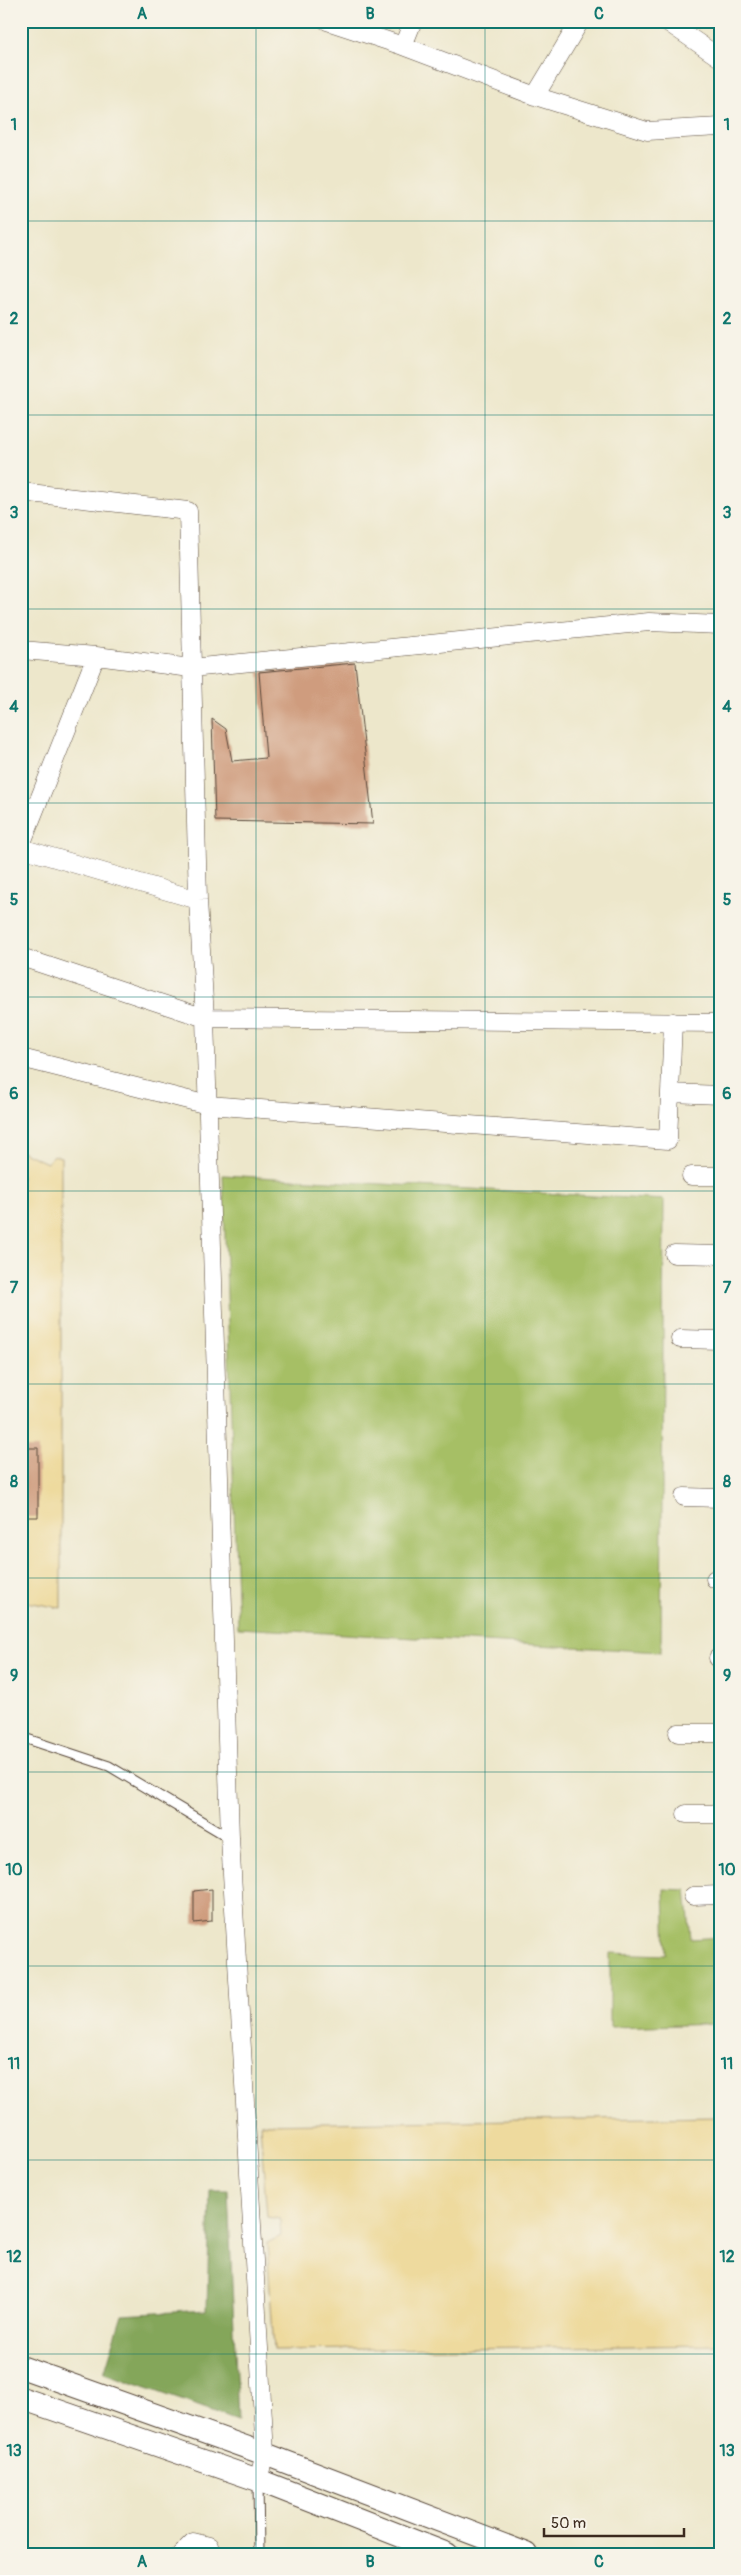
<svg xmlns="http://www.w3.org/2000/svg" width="741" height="2575" font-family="Pangolin,sans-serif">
<rect width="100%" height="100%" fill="#f7f3e8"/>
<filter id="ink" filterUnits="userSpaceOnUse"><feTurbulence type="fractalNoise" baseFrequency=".02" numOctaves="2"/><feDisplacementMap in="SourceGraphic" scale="10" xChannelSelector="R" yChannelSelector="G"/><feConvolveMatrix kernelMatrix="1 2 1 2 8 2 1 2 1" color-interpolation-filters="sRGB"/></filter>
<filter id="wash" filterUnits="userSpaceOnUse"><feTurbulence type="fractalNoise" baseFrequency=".0096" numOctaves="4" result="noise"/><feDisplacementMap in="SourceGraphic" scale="20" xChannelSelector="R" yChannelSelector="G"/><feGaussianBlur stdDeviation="1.12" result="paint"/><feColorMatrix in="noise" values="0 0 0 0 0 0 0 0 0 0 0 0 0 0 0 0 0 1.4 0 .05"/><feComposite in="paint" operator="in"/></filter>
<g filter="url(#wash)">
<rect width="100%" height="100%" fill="#ede7cb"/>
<path fill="#a6bf65" stroke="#707442" d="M223,1175l441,25 -3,452 -423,-24z
M664,1889l22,1 5,49 29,-2v87l-110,3v-74l56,2z"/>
<path fill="#84a65a" stroke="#60683c" d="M210,2190h18l10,230 -134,-47 18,-58 85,-5z"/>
<path fill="#eeda9e" stroke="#94825e" d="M21,1151l26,12 6,-8 8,2v451l-40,-7z
M720,2117v228l-446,5 -7,-107 14,-7 -1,-17 -13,-2 -7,-93z"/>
<g id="blocks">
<path fill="#cf9c7e" d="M355,663l18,161 -158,-3 -3,-102 14,10 6,32 34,-3 -7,-86z
M21,1448h17v69h-17z
M212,1889v32l-18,2v-32z"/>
</g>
</g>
<g filter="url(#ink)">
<use href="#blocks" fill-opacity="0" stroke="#564638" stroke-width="1"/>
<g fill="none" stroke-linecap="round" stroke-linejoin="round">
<defs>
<path id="service" d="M21,1737l88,29 121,72
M258,2480l1,74"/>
<path id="minor" d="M327,21l76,25 132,50 112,35 73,-4
M666,21l54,37
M403,46l10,-25
M535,96l45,-75
M21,492l167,19 10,389 7,118 25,820 35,616 -7,26
M21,650l75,6 95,12 458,-46 71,3
M21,845l75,-189
M21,848l177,52
M21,957l184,61 515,5
M21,1058l187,47 460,35 5,-118
M671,1093l49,2
M691,1176h29
M674,1254l46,1
M680,1339l40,1
M684,1497l36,1
M715,1579h5
M718,1658h2
M678,1733h42
M686,1814h34
M693,1896l27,-1
M181,2554l12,-12 16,4 2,8"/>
<path id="tertiary" d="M21,2367l244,87 262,100
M21,2398l237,82 189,74"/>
</defs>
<use href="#service" stroke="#564638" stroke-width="11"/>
<use href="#minor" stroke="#564638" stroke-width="19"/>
<use href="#tertiary" stroke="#564638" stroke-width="24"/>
<use href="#service" stroke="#fff" stroke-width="9"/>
<use href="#minor" stroke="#fff" stroke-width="18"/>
<use href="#tertiary" stroke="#fff" stroke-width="22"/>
</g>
</g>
<path fill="none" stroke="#0f766e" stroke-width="1" stroke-opacity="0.55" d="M256,21v2533M485,21v2533M21,221h699M21,415h699M21,609h699M21,803h699M21,997h699M21,1191h699M21,1384h699M21,1578h699M21,1772h699M21,1966h699M21,2160h699M21,2354h699"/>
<rect width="741" height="2575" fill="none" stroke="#f7f3e8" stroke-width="55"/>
<path d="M544 2528v8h140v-8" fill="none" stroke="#3b2a1e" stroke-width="2.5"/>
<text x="551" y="2528" font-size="15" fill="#3b2a1e" stroke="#f7f3e8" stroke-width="4" paint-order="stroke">50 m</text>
<rect x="28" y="28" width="686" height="2520" fill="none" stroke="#0f766e" stroke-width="2"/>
<g font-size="16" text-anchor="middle" font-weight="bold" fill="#0f766e">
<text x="142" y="19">A</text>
<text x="370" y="19">B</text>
<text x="599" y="19">C</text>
<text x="14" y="130">1</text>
<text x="727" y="130">1</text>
<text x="14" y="324">2</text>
<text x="727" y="324">2</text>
<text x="14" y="518">3</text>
<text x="727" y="518">3</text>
<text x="14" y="712">4</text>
<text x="727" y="712">4</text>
<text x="14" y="905">5</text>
<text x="727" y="905">5</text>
<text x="14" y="1099">6</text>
<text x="727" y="1099">6</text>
<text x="14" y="1293">7</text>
<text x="727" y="1293">7</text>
<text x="14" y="1487">8</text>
<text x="727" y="1487">8</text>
<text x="14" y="1681">9</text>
<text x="727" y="1681">9</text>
<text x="14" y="1875">10</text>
<text x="727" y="1875">10</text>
<text x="14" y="2069">11</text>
<text x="727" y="2069">11</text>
<text x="14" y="2262">12</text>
<text x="727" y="2262">12</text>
<text x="14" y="2456">13</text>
<text x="727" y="2456">13</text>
<text x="142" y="2567">A</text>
<text x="370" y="2567">B</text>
<text x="599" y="2567">C</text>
</g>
</svg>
